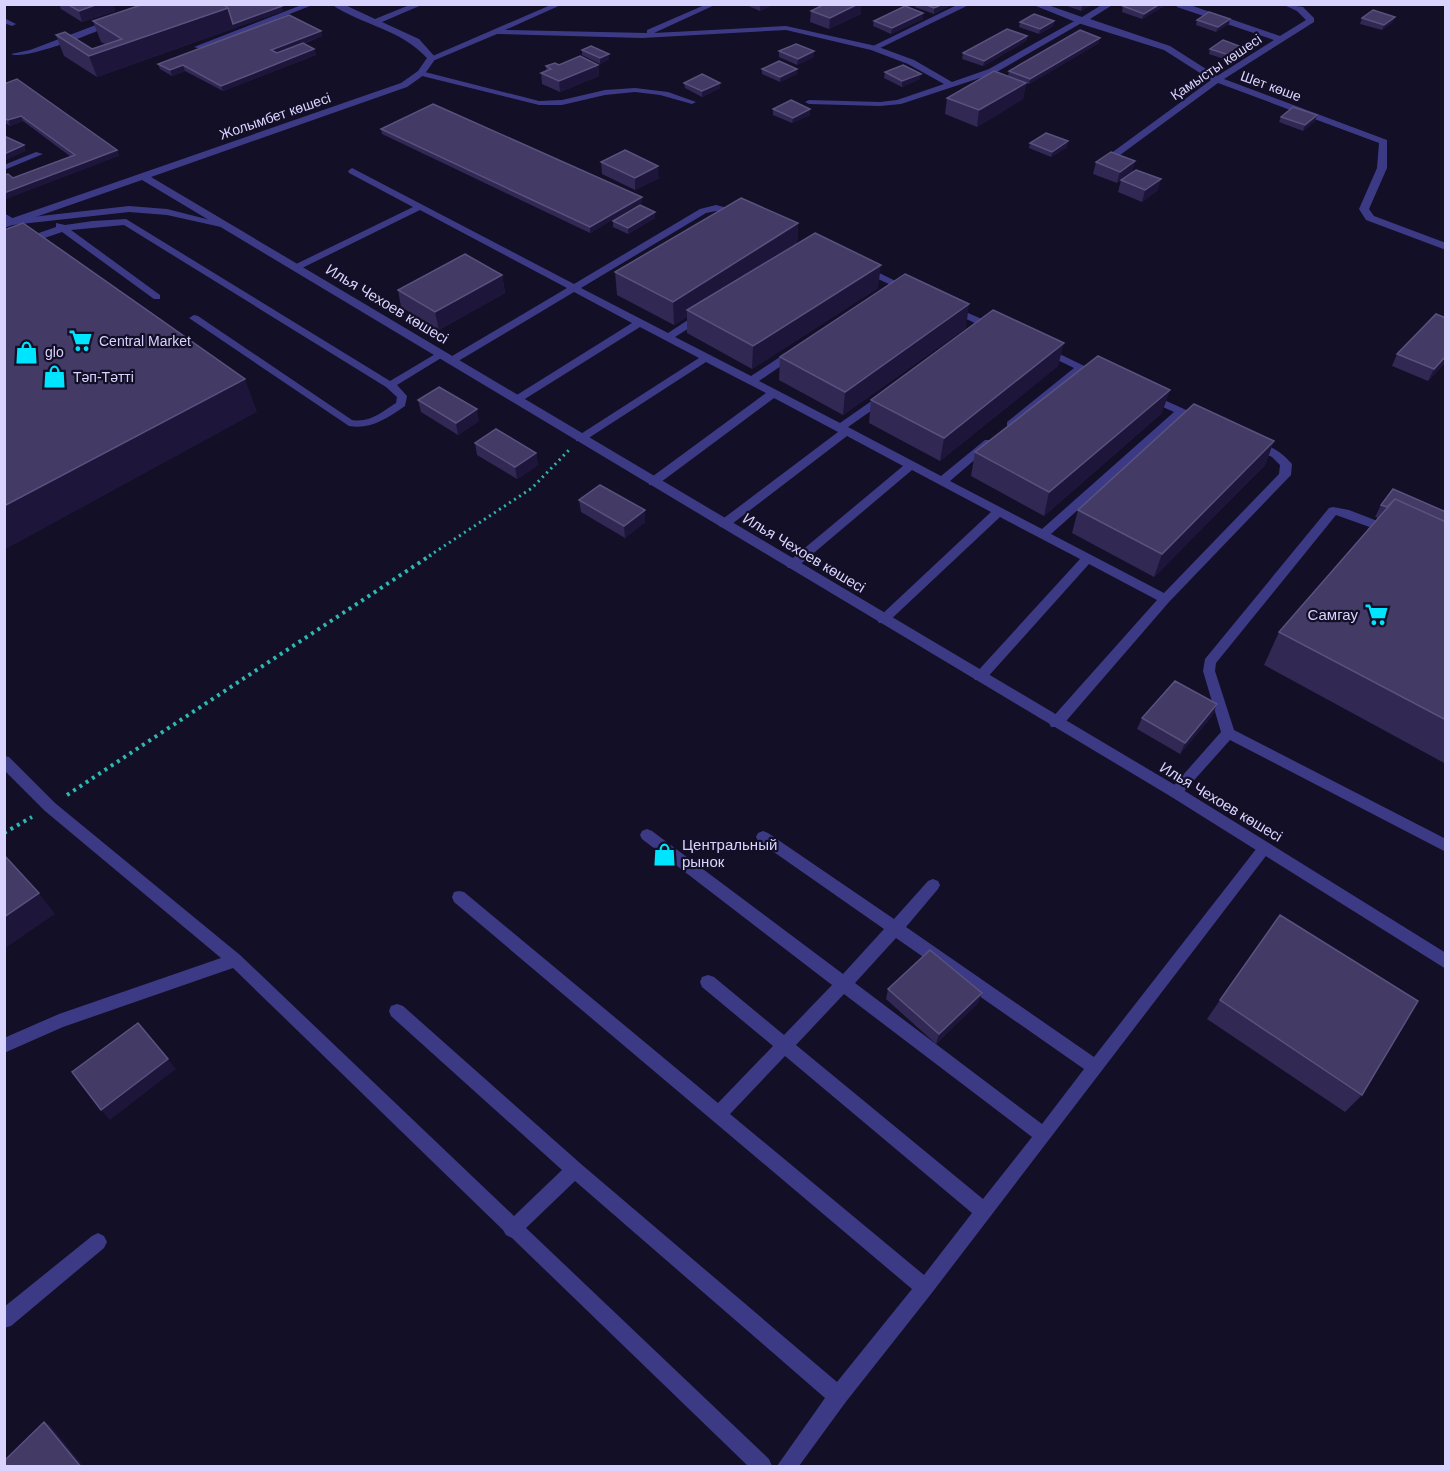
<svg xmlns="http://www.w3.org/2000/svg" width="1450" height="1471" font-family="Arial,sans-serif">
<rect width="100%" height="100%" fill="#130f26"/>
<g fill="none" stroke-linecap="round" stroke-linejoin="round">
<path stroke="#2fb8b0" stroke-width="3" stroke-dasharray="2 4" stroke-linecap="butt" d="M429,556l103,-68 37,-38"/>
<path stroke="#2fb8b0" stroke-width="4" stroke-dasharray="3 4.5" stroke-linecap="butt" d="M67,795l364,-240
M4,833l28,-16"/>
<path fill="#3d3a85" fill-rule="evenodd" d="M304,4h11l-114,45 -7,-2z
M553,4h10l-58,26 142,3v-3l60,-26h10l-63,29 132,-7 90,20 38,14 38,22 37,-13 89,-50 7,2 -90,52 -94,31 -21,2 -71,-2 -4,-2 4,-2 71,2 17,-2 47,-16 -36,-20 -37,-14 -85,-20 -144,8 -145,-4 -62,26 -7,-2z
M4,18l12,6 -4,2 -8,-3z
M109,20l7,2c-14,9 -93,39 -105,32l19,-4z
M421,71l118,30 23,-1 43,-10 30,-2 33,4 28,10 -4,2 -32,-9 -25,-3 -30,3 -43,10h-23l-121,-30 -1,-2z
M36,152l7,2 -39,16v-5z
M352,168l222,116 126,-75 16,-4 27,7v4l-3,1 -24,-6 -10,2 -125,75 87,45 29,-19h8v4l-30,19 76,39 38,-25h8v4l-38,26 81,42 40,-28h8v4l-40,28 93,49 44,-36h8v4l-43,37 92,48 132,-117 -29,-13v-4h8l51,23v4h-8l-13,-6 -132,118 113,59 115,-119 1,-9 -8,-8 -21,-10v-4c15,-2 32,10 41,21l-1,11 -122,127 -108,125h-10l-2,-4 2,-4 106,-119 -68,-36 -104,116h-10l-2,-3 2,-3 105,-115 -80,-42 -113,106h-8l-2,-3 2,-3 112,-105 -79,-42 -116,98h-8l-2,-3 2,-3 115,-96 -56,-30 -119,91h-8l-2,-3 2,-3 118,-89 -64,-34 -117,87h-8v-6l117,-86 -60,-31 -122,79h-8v-4l123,-79 -59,-31 -120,75h-8v-4l120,-75 -58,-31 -119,71h-8v-4l120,-71 -147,-78 -122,60h-6v-4l121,-59 -64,-34 -1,-2z
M129,206l38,3 59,15 -5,3 -54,-12 -38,-3 -117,13 -8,-4v-8l10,6z
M126,219l264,162 47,-28h8l1,2 -49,30 10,11 -2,10c-18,12 -34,24 -56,20l-160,-108 5,-3 4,1 154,104c18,3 30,-8 44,-17l1,-6 -11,-10 -262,-162 -53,5 89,65v4h-6l-92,-67 -58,20v-7l52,-18v-4l9,2 28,-4z
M861,267h6l47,23 -8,2 -45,-21z
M952,306l46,20 1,2 -1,2h-8l-41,-19v-4z
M1045,347l58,28 -5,3 -16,-7 -67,55h-8v-4l67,-54 -33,-16v-4z
M1333,507l16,3 44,17 2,3 -6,4 -53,-19 -120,148 -1,8 19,59 212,109v13l-216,-112 -50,56h-10l-2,-4 53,-60 -18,-61 2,-12 124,-151z
M4,756l5,1 46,46 185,152 274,261 48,-46 -171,-154 -2,-5 2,-5 6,-2 6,2 178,158 256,218 75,-93 -458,-387 -2,-5 2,-5 5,-1 5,1 254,211 55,-57 -71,-59 -2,-5 2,-5 6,-2 6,2 70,58 48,-50 -190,-146 -2,-4 2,-4 5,-2 5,2 191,143 41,-45 -126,-88 -2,-4 2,-4 5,-2 5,2 126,86 34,-38 5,-2 5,2 2,4 -2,4 -32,38 188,130 166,-213 5,-2 5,2 2,4 -341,446 -86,109 -46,63h-22l48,-68 -250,-217 -49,47 243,231 3,7h-24l-236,-228 -6,-3 -3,-5 -270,-262 -170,59 -59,26v-15l55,-24 162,-56 -176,-147 -41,-41zM896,938l188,131 -42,55 -187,-141zM844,994l188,143 -49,62 -187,-154zM785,1056l187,157 -48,62 -194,-161z
M98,1233l6,3 3,6 -3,6 -93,78 -7,2v-21l88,-71z"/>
<path fill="#3d3a85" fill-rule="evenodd" d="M331,4h12l32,15 37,-15h12l-42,18 37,17 17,19 -12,17 -17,12 -256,90 1029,611 266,165v16l-276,-173 -1028,-616 -138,48v-7l397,-138 17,-12 9,-13c-28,-30 -64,-32 -96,-54z
M959,4h12l-95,46 -7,-2z
M1031,4h14l37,13 21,-13h11l-24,15 80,27 47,30 57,-36 -97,-33 -1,-3h11l93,32 26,-16 -9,-9 -15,-7 21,3 11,11v4l-90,57 163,61v28l-18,41 5,7 72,27v7l-80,-30 -7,-11 18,-41 2,-25 -161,-60 -102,75h-6v-4l101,-74 -47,-30 -86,-27z"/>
</g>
<path fill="#312854" d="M59,4h54l2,7 -33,11 -21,-13z
M134,4h145l4,7 -186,66 -33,-21 -8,-21 36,14 13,-5 -4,-2 -8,-21 44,-14z
M744,4h30l-14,7z
M916,4h34l-1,2 -15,8 -19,-7z
M1062,4h31l-12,7z
M1168,4l-26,15 -20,-7 1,-6z
M811,11l50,3 -32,15 -19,-7z
M1362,18l31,4 -11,8 -22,-6z
M923,19l-32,15 -18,-8 1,-5z
M1197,20l32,4 -13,8 -20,-7z
M1054,21l-1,5 -14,8 -20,-7 1,-5z
M321,31l1,5 -19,8 11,5 2,6 -93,36 -38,-20 -13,5 -12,-7 -2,-5z
M1027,36l-1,5 -43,25 -21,-7 1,-6z
M1099,43l-70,41 -3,-1 -3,16 -46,28 -32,-13 2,-16 61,-22 1,-5z
M1210,49l33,4 -13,8 -21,-7z
M582,50l27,4v5l-9,5 -18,-9z
M779,51h35v6l-17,8 -18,-8z
M598,65l1,11 -39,16 -18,-8 -1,-11 5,-3v-4z
M762,69h35v5l-17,8 -18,-8z
M885,72l35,7 -18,8 -18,-9z
M684,83h36v5l-18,9 -17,-9z
M4,84l113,66 2,6 -106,22 58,-21 -48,-36 -13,5 -6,-4z
M773,109h37v6l-18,8 -19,-8z
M1317,115l-2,6 -12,10 -24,-9 2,-5z
M381,129l261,73 -52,31 -208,-99z
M1030,143l37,4 -16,10 -22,-9z
M1135,161l-3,11 26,18 -16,12 -24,-10 3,-12 -4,3 -24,-9 3,-12z
M601,162l58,16 -24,12 -33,-16z
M655,218l-27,16 -15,-7v-6z
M798,223l-1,21 81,44 -126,81 -65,-36v-16l-13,8 -57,-30 -2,-23z
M502,275l3,18 -66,37 -38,-23 -3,-17z
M1446,318v44l-18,19 -36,-15 5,-12z
M966,328l-123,87 -64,-35 1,-23z
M1058,366l-118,95 -71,-38 2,-23z
M418,400l61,21 -21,14 -37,-23z
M1162,413l-118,103 -73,-40 4,-24z
M1274,441l-9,24 -111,112 -82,-44 6,-23z
M475,443l61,10 2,12 -21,14 -40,-24z
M579,500l66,22 -20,16 -44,-26z
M1381,505l65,7v252l-182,-99 15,-33 99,-114 -3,-1z
M1217,704l-5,12 -32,38 -43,-25 5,-11z
M888,989l94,4 -4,10 -42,41 -50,-45z
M1220,1000l142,95 -17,17 -138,-93z"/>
<path fill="#1d163a" d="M98,4h15l2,7 -33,11 -3,-11z
M760,4h14l-14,7z
M858,4h3v10l-32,15 1,-11z
M943,4h7l-1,2 -15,8v-6z
M1084,4h9l-12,7 1,-5z
M1160,4h8l-26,15 2,-5z
M282,6l1,5 -186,66 -8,-21 139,-48z
M923,13v6l-32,15 1,-6z
M1395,17l-2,5 -11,8 2,-5z
M1230,19l-1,5 -13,8 2,-5z
M1054,21l-1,5 -14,8 1,-5z
M321,31l1,5 -50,19 -1,-5z
M1027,36l-1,5 -43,25 1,-5z
M1100,38l-1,5 -70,41 1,-5z
M1244,48l-1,5 -13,8 2,-5z
M314,49l2,6 -93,36 -2,-5z
M814,51v6l-17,8 1,-6z
M609,54v5l-9,5v-6z
M183,65l2,6 -13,5 -2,-6z
M598,65l1,11 -39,16 -1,-11z
M797,69v5l-17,8v-5z
M921,74l-1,5 -18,8v-6z
M720,83v5l-18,9v-6z
M1026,83l-3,16 -46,28 2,-17z
M810,109v6l-18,8 1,-5z
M1317,115l-2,6 -12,10 2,-6z
M21,116l2,5 -13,5 -2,-6z
M1068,141l-1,6 -16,10 1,-5z
M24,145l2,6 -22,10v-7z
M117,150l2,6 -115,44v-7z
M1135,161l-3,11 -15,11 3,-11z
M658,166l1,12 -24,12v-12z
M1161,179l-3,11 -16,12 3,-12z
M642,197v5l-52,31v-6z
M655,212v6l-27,16v-6z
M798,223l-1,23 -110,64v7l-13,8 -1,-23z
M881,265l-3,23 -126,81 1,-23z
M502,275l3,18 -66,37 -4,-18z
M969,304l-3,24 -123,87 2,-23z
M1064,343l-6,23 -118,95 4,-23z
M1446,356v6l-18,19 6,-12z
M245,379l12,33 -253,138v-44z
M1170,390l-8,23 -118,103 5,-24z
M477,409l2,12 -21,14 -2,-12z
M1274,441l-9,24 -111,112 8,-23z
M536,453l2,12 -21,14 -2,-12z
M645,510v12l-20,16 -1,-12z
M1217,704l-5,12 -32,38 5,-11z
M39,893l16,21 -51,35v-32z
M982,993l-4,10 -42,41 3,-10z
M168,1059l8,10 -66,51 -9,-10z
M44,1422l6,3 34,42h-3z"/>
<path fill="#433a66" stroke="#5a527e" stroke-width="1.5" d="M67,4h31l-19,7z
M144,4h78l6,4 -139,48 -33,-21 9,-3 27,17 30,-10 -29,-18z
M222,4h57l3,2 -49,18 -5,-16z
M825,4h33l-28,14 -19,-7z
M924,4h19l-9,4z
M1126,4h34l-16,10 -21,-8z
M905,6l18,7 -31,15 -18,-7z
M1373,10l22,7 -11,8 -22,-7z
M1209,12l21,7 -12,8 -21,-7z
M1034,14l20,7 -14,8 -20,-7z
M289,15l32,16 -50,19 6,3 26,-10 11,6 -93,37 -38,-21 -13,5 -12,-6z
M1007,29l20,7 -43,25 -21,-8z
M1080,30l20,8 -70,41 -21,-8z
M1223,40l21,8 -12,8 -22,-7z
M796,44l18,7 -16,8 -19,-8z
M591,46l18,8 -9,4 -18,-8z
M580,56l18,9 -39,16 -18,-8 10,-4 -5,-3 9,-3 4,2z
M779,61l18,8 -17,8 -18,-8z
M903,65l18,9 -19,7 -17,-9z
M994,71l32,12 -47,27 -32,-12z
M702,74l18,9 -18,8 -18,-8z
M17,79l100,71 -113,43v-18l4,-1 5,4 62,-23 -54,-39 -13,4 -4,-2v-34z
M791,100l19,9 -17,9 -20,-9z
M433,104l209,93 -52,30 -209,-98z
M1293,107l24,8 -12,10 -24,-8z
M1046,133l22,8 -16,11 -22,-9z
M4,136l20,9 -20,9z
M625,150l33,16 -23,12 -34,-16z
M1111,152l24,9 -15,11 -24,-10z
M1136,170l25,9 -16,11 -24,-10z
M741,198l57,25 -125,79 -58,-30z
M640,205l15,7 -27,16 -15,-7z
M23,223l222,156 -241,127v-276z
M815,233l66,32 -128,81 -66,-36z
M465,254l37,21 -67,37 -37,-22z
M905,274l64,30 -124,88 -65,-35z
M993,310l71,33 -120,95 -73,-38z
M1436,314l10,4v38l-12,13 -37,-15z
M1098,356l72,34 -121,102 -74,-40z
M439,387l38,22 -21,14 -38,-23z
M1194,404l80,37 -112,113 -84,-44z
M496,429l40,24 -21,14 -40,-24z
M600,485l45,25 -21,16 -45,-26z
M1393,489l53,23v10l-51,-23 -8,8 -6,-2z
M1395,499l51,23v198l-167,-88z
M1175,681l42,23 -32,39 -43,-25z
M4,855l35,38 -35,24z
M1280,915l138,86 -56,94 -142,-95z
M930,950l52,43 -43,41 -51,-45z
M138,1023l30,36 -67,51 -29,-38z
M44,1422l37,45h-77v-6z"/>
<defs>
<symbol id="supermarket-bare" viewBox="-9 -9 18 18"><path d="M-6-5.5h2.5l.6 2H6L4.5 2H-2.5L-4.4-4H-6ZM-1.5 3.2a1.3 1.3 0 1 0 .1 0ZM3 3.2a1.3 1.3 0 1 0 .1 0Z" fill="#00e5ff" stroke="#130f26" stroke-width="2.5" paint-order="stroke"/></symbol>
<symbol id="shop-bare" viewBox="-9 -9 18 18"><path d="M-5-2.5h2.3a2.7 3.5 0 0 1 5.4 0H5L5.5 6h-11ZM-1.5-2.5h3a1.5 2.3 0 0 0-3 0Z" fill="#00e5ff" stroke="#130f26" stroke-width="2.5" paint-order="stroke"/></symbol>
</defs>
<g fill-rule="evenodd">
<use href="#supermarket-bare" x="64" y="324" width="33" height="33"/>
<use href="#shop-bare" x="10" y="336" width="33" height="33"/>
<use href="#shop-bare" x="38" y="360" width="33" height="33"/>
<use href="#supermarket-bare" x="1360" y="598" width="33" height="33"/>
<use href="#shop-bare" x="648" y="838" width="33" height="33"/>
</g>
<g text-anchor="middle" stroke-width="4.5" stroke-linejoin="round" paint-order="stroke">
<g font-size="14" fill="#d9d4ff" stroke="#130f26">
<text transform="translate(1216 67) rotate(-34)" y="5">Қамысты көшесі</text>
<text transform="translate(1271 86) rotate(20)" y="5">Шет көше</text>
<text transform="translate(275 116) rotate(-19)" y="5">Жолымбет көшесі</text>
</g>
<g font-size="14" fill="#d9d4ff" stroke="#130f26" text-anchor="start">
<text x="99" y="346">Central Market</text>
<text x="45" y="357">glo</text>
<text x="73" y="382">Тәп-Тәтті</text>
</g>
<g font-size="15" fill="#d9d4ff" stroke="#130f26">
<text transform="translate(387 304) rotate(31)" y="5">Илья Чехоев көшесі</text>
<text transform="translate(804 553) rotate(31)" y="5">Илья Чехоев көшесі</text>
<text transform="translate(1221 802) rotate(31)" y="5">Илья Чехоев көшесі</text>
</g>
<g font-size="15" fill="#d9d4ff" stroke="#130f26" text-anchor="end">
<text x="1358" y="620">Самгау</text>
<text x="682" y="850" text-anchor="start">Центральный<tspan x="682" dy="17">рынок</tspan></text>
</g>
</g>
<rect width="1450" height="1471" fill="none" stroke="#d9d4ff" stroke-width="12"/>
</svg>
